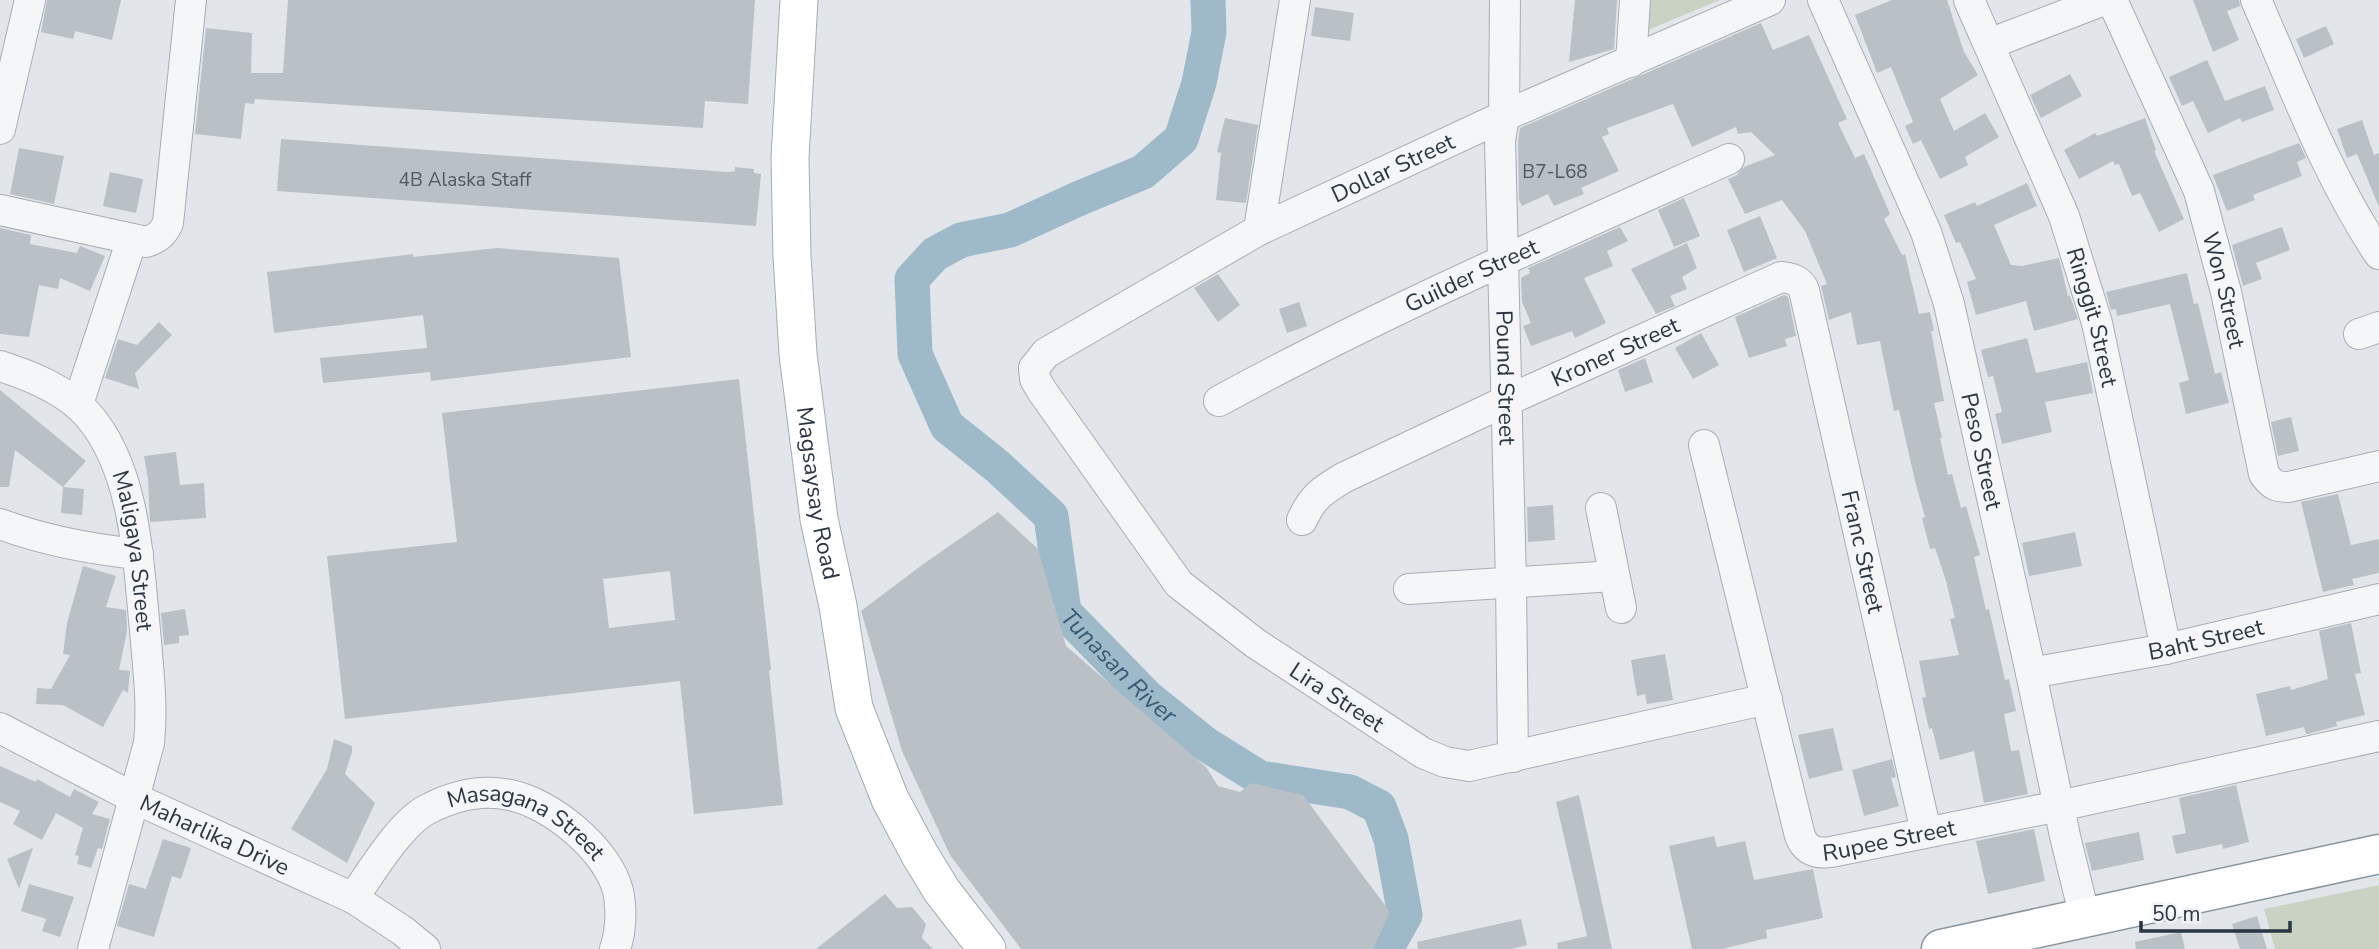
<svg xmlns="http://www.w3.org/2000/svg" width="2379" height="949" font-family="'Nunito Sans',sans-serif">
<rect width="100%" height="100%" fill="#e2e6ea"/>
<path fill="#cad3c3" d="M1643,0h77l-72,30 -2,-1z
M2379,885v64h-104l-11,-40z"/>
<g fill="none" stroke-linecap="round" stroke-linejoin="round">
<path stroke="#9eb9c8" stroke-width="35" id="s1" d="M1208,0l1,32 -10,51 -18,56 -38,33 -63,26 -70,32 -49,10 -26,14 -23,25 3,75 32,72 50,40 54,50 13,96 84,86 56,45 56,35 90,14 29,15 12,32 14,76 -19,34"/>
</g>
<path fill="#b9c0c6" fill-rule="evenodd" d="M47,0h74l-9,40 -37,-9 -2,8 -32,-7z
M288,0h467l-7,104 -43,-3 -2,27 -448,-29 -1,5 -9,-1 -4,36 -46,-5 11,-106 46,5 -1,40h32z
M1575,0h42l-3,49 -45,13z
M1892,0h55l17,52 14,23 -38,24 14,32 31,-18 14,24 -34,20 3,8 -28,14 -19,-39 -8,4 -8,-18 8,-4 -22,-55 -14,6 -22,-58z
M2193,0h46l1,6 -13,5 12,29 -26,12z
M1315,7l39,6 -4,28 -39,-5z
M1761,23l12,27 36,-15 38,84 -9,4 17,35 9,-4 26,60 -6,5 18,36 3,-1 14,60 11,-2 4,19h-3l13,70 -10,2 8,35h-2l8,37 4,-1 9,34 5,-2 14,49 -6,2 12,53 3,-1 16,71 4,-1 7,32 -12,3 7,37 8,-1 9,44 -44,9 -10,-52 -34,9 -8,-32 -3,1 -7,-31 4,-1 -7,-36 40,-6 -9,-36 5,-1 -9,-37 -11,-33 -5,1 -8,-31 3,-1 -10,-36 -16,-71 -5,1 -14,-70 -23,4 -6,-33 -22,8 -8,-34 6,-2 -22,-53 -23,-31 -37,14 -17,-35 9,-4 7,-8 31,-12 -24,-23 -13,2 -2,-7 -44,20 -19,-43 -66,24 2,6 -7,3 17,34 -38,17 3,6 -30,12 -6,-12 -26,12 -3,-6 -1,-59 2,-13z
M2326,26l8,18 -30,14 -8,-19z
M2207,60l18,41 40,-15 9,24 -32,12 -2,-4 -32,15 -15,-32 -11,5 -13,-29z
M2070,74l12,22 -41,22 -11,-23z
M1225,118l33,7 -12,78 -30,-3 5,-47 -4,-1z
M2145,118l11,32 -2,1 30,68 -25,13 -19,-39 -8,3 -13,-32 -4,1 -2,-4 -34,18 -15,-29 31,-17 2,3z
M2362,120l12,35 5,-2v54l-22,-53 -10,4 -10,-29z
M281,139l447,33 7,-1v-4l19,2v4l7,1 -5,52 -479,-35z
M2299,143l7,15 -9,4 5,14 -49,19 2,5 -28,11 -14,-36z
M19,148l45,8 -10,48 -44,-10z
M110,172l33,7 -7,34 -33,-7z
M2027,183l10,23 -43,19 17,40 11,1 37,-8 9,38h2l8,23 -44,12 -8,-30 -50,14 -9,-33 9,-3 -16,-37 -4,1 -12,-28 31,-13 2,4z
M1684,198l16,38 -26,11 -16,-37z
M1760,216l17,42 -33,14 -17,-42z
M1620,227l8,14 -21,10 6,15 -29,12 22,45 -31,15 -3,-7 -41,15 -8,-20 8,-3 -9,-21 -1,-24 9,-5 -2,-5z
M2282,227l8,23 -34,13 6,16 -19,7 -11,-41z
M0,228l31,7 -1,9 47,9 3,-7 25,10 -15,35 -30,-13 -2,11 -19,-4 -10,52 -29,-3z
M1687,243l10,25 -15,9 5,12 -17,7 5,10 -19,8 -25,-45z
M497,248l122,10 12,99 -200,24 -1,-9 -107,11 -3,-25 107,-10 -4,-33 -149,18 -7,-61 146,-18v3z
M2187,273l7,31 4,-1 17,71 6,-2 8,31 -43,11 -7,-31 10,-3 -19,-76 -53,12 -1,-7 -5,1 -5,-18z
M1218,274l22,31 -22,17 -24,-34z
M1784,295l4,2 8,39 -11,3 2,7 -38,12 -14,-41z
M1299,302l8,24 -20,7 -8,-24z
M159,322l13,13 -37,38 4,16 -34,-11 13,-39 19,6z
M1701,333l18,32 -26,14 -18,-31z
M2027,338l9,35 51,-11 6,31 -48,9 7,30 -50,12 -7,-30 7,-2 -9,-36 -5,1 -7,-27z
M1645,358l8,24 -28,10 -7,-22z
M739,379l32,291h-2l14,135 -89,9 -14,-133 -335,38 -18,-163 130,-14 -15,-129zM670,571l5,49 -66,8 -6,-49z
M0,390l86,71 -23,26 -48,-37 -6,37h-9z
M2291,417l8,34 -21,5 -7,-34z
M176,452l4,33 24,-2 2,35 -56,4 -2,-43 -4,-23z
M63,487l21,2 -2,26 -21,-2z
M2338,494l13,51 28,-6v34l-27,6 2,6 -31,7 -22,-90z
M1553,505l2,35 -27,2 -1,-35z
M998,512l40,37 28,97 140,121 12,19 22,6 11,-9 52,12 87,117 -17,37h-352l-71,-94 -48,-104 -41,-140 61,-46z
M2075,532l7,34 -53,10 -7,-33z
M83,566l33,10 -10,31 20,3 1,21 -8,39 11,1 -2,22 -5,-3 -20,37 -40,-22 -27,-1 1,-16 14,1 19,-34 -7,-1 4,-31z
M185,609l4,26 -10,1v7l-15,2 -3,-32z
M2351,623l10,50 -6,1 10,41 -29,7 1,4 -29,8h-2l-2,-7 -38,9 -10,-42 34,-8 1,4 37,-11 -9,-48z
M1665,654l8,46 -26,4 -2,-10 -8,2 -6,-36z
M1833,728l10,42 -34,9 -11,-44z
M334,739l18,7v6l-7,22 30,29 -28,60 -56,-34 36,-60z
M1892,759l4,18 -5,1 8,28 -35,10 -12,-46z
M0,766l36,16 1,-3 33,18 4,-8 25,13 -7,12 18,5 -8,30 -4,-1 -7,20 -14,-4 2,-8 -4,-1 8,-27 -27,-15 -14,27 -29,-16 7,-13 -20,-9z
M2236,785l13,57 -26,7 -1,-5 -46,10 -4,-18 14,-3 -7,-35z
M1579,795l33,154h-54l-1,-6 30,-7 -31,-134z
M2034,829l11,52 -57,13 -12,-53z
M2139,832l5,28 -52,11 -7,-28z
M1714,836l3,11 28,-6 9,39 59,-11 10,49 -57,12 1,8 -45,11h-30l-23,-103z
M163,839l28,9 -10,31 -9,-3 -18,61 -37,-11 12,-42 17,5z
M33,848l-14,41 -12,-30z
M29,884l45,13 -14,40 -18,-6 4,-12 -25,-8z
M885,894l12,14 15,-1 14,17 -4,14 11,11h-117z
M2257,916l10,33h-27l-8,-25z
M1521,919l6,26 -16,4h-93l-1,-7z
M2181,932l4,17h-49l-1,-7z"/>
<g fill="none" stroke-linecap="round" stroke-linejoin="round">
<defs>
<g id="minor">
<path id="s2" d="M1505,0l-1,116 -4,24 11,442 2,175"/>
<path id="s3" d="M1823,0l103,232 23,72 82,369 34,163 20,82"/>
<path id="s4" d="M1969,0l95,216 33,107 69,326"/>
<path id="s5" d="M2112,0l87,191 27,101 38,182c8,11 12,13 25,13l90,-21"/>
<path d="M2256,0c38,86 71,176 123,254"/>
<path d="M1989,44l115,-44"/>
<path d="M1631,62l4,-62"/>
<path d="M0,129l30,-129"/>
<path d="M0,210l146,32c12,-4 17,-8 22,-19l23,-223"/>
<path d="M1259,230l36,-230"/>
<path d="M2359,334l20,-7"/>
<path id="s6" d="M0,366c32,10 66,24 88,49 48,55 50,146 57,215 3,38 8,75 4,113l-56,206"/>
<path id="s7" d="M1219,401c165,-90 338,-165 510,-242"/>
<path d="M78,404l54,-165"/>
<path id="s8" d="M1704,445l96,391c6,15 16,18 31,16l228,-46 320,-70"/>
<path d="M1601,508l20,100"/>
<path id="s9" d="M1302,520c11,-24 20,-29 41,-42l163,-77 275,-124c10,1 19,3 23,13l122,542"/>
<path d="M0,524c46,17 89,25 138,30"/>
<path d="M1409,589l205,-13"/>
<path id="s10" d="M2031,673l135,-24 213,-50"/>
<path id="s11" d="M1767,699l-298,67 -24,-4 -22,-9 -168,-110 -76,-59 -137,-193 -7,-12 -1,-11 12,-15 213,-123 245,-114 266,-116"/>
<path id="s12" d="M0,728l134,70 219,100 50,33 22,18"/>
<path id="s13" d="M353,898c18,-25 47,-75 75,-89 25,-13 54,-20 82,-14 41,8 98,55 108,96 4,17 3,41 -3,58"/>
</g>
<g id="major">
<path id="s14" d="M799,0l-9,158 2,98 6,98 21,165 19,87 16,102 36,91 30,56 22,36 45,58"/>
</g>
<path id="highway" d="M1941,949l438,-95"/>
</defs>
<use href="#minor" stroke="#a7aeb4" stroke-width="32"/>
<use href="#major" stroke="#a1acb5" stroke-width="39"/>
<use href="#highway" stroke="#8996a0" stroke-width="41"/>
<use href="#minor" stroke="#f4f6f8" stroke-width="30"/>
<use href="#major" stroke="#fff" stroke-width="37"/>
<use href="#highway" stroke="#fff" stroke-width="38"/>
</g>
<g text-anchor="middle" stroke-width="6" stroke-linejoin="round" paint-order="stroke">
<g font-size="19" fill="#4e5862">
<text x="1555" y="178">B7-L68</text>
<text x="465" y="186">4B Alaska Staff</text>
</g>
<g font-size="23" fill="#2a3641" stroke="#f1f4f7">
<text dy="8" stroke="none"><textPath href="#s11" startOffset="1325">Dollar Street</textPath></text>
<text dy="8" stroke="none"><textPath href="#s7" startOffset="282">Guilder Street</textPath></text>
<text dy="8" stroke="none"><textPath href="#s5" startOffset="312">Won Street</textPath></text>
<text dy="8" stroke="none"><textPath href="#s4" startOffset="341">Ringgit Street</textPath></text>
<text dy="8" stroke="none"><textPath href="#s9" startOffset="360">Kroner Street</textPath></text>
<text dy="8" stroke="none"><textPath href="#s2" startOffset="378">Pound Street</textPath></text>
<text dy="8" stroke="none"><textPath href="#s3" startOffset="480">Peso Street</textPath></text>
<text dy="8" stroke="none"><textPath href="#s14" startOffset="495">Magsaysay Road</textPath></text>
<text dy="8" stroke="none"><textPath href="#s9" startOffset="838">Franc Street</textPath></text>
<text dy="8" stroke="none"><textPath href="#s6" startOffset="248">Maligaya Street</textPath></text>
<text dy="8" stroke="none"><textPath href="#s10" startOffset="178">Baht Street</textPath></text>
<text transform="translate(1337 697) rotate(33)" y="8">Lira Street</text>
<text dy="8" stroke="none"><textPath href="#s12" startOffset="240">Maharlika Drive</textPath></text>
<text dy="8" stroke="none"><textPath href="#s13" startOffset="226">Masagana Street</textPath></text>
<text dy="8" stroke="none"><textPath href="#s8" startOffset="500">Rupee Street</textPath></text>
</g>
<g font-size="24" font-style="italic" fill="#365b74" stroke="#f1f4f7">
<text dy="8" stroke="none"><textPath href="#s1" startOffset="917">Tunasan River</textPath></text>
</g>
</g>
<path d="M2141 921v10h149v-10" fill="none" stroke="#2a3641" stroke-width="3.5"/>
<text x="2152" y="921" font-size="21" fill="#2a3641" stroke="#f1f4f7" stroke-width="5" paint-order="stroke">50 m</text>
</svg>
